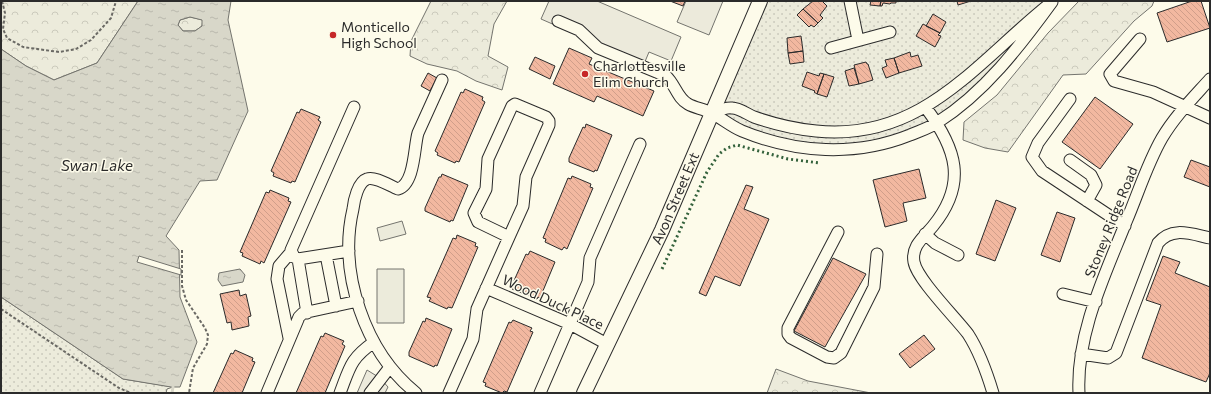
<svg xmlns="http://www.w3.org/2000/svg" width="1211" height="394" font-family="Commissioner,sans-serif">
<defs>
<pattern id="grass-dots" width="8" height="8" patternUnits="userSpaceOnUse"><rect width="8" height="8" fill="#ecebdb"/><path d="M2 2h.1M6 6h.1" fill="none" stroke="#cbcabc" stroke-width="1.8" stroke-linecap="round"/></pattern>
<pattern id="forest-crowns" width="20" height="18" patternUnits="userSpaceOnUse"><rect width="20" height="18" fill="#ecebdb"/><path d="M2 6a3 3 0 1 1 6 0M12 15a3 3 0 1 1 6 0" fill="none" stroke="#cbcabc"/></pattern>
<pattern id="water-ripples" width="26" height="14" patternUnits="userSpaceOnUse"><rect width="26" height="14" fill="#d8d7c9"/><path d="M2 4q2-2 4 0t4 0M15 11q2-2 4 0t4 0" fill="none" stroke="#bab9ad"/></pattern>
<pattern id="building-back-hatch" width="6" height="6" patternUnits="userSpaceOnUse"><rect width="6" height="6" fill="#f2b8a0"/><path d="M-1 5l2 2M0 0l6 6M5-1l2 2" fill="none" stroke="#d09e8a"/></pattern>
</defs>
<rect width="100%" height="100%" fill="#fdfbea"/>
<path fill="url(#grass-dots)" stroke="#74746e" d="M760,1h293l-73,87 -65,45 -85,17 -101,-25 -12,-28z
M1,297l122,82 50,8 -6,2 -1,4h-165z"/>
<path fill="url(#forest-crowns)" stroke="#74746e" d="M1,1h137l-41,62 -43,17 -28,-14 -25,-17z
M431,1h76l-13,23 -6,32 20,11 -6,23 -26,-9 -19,-10 -30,-7 -17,-8 1,-15z
M1079,1h75l-2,5 -18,15 -48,53 -23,1 -55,77 -23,-4 -22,-8 1,-18 33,-27 51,-62z
M190,17l13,3 -1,6 -7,5h-12l-5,-6 2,-5z
M776,369l32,12 63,12h-104z"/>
<path fill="#ecebdb" stroke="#74746e" d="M402,221l4,13 -26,7 -3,-13z
M377,269h27v54h-27z"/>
<path fill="#eceadb" stroke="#74746e" d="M549,1h48l84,36 -10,24 -22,-9 -5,12 -103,-45z
M686,1h37l-14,34 -32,-13z
M367,370l13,8 8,9 -3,6h-28z"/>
<path fill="url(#water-ripples)" stroke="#74746e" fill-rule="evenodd" d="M138,1h93l-3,19 20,91 -31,69 -17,1 -34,55 13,14 1,47 17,45 -17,45h-9l-48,-8 -122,-82v-248l25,17 28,14 43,-17zM190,17l12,3v6l-7,5h-12l-5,-6 2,-5z
M240,269l5,6 -2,7 -21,4 -4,-6 1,-7z"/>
<path fill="#fdfbea" stroke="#74746e" d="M139,256l42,13v6l-44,-13z"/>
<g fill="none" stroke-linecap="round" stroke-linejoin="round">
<path stroke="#d8d7c9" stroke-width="3" d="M172,393l1,-6"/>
</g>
<path fill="url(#building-back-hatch)" stroke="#2b2b2b" d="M670,1h15l-2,5z
M813,1h9l5,5 -7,9 3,3 -5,5 -15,-14z
M869,1h12l-1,5 -10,-1 1,-4z
M881,1h15v2h-5l-1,1 -7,-1 -1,3h-2z
M957,1h14l-13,4z
M1192,1h9l9,27 -43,14 -10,-29z
M803,9l15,14 -4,4 -3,-2 -2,2 -12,-12z
M933,14l13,8 -6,11 -14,-7z
M923,24l17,9 -2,2 3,1 -6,11 -19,-11z
M801,36l2,15 -15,2 -1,-15z
M569,48l23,10 -3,6 65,27 -11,25 -46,-20 -3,6 -41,-18z
M803,51l1,11 -14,2 -2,-11z
M910,52l1,5 7,-2 4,11 -23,7 -5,-15z
M535,57l20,9 -5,13 -21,-10z
M894,58l5,15 -13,5 -4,-10 5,-2 -2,-6z
M866,62l1,2h1l5,16 -14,4 -5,-19z
M854,68l5,16 -10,2 -4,-15z
M807,72l12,4 1,-3 4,1 -7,20 -3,-2 1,-1 -13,-5z
M428,73l9,5 -7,13 -9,-5z
M824,74l10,3 -7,20 -10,-3z
M465,89l18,8 -1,3 3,2 -26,60 -3,-1 -1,2 -18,-8 1,-2 -3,-2 26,-59 2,1z
M1095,97l38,27 -33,45 -38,-27z
M301,109l19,8 -2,3 3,2 -26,60 -3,-1 -1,2 -18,-7 1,-3 -3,-2 26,-59 2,1z
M586,124l26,11 -15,36 -2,-1 -1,2 -25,-10v-4l14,-31 2,1z
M1191,160l19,7v20l-26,-10z
M919,169l7,29 -23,5 4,18 -22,6 -12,-47z
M442,174l26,11 -15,36 -2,-1 -1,2 -25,-11v-3l14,-31h2z
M572,176l19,8 -1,3 3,1 -26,61 -3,-2 -2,3 -17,-8 1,-3 -3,-1 25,-60 3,1z
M746,185l7,2 -9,22 25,10 -29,67 -25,-10 -9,20 -7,-3z
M270,190l19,8 -1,3 3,1 -27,61 -3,-2 -1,3 -18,-8 1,-3 -3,-1 26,-60 3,1z
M996,200l20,8 -21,53 -19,-7z
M1057,212l18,6 -15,44 -19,-7z
M457,235l19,8 -1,3 3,1 -26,61 -4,-1 -1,2 -18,-8 2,-3 -4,-1 26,-59 3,1z
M530,251l25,11 -15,36 -2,-1 -1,2 -25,-10v-4l14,-31 2,1z
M1163,256l17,6 -5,11 35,14v86l-4,9 -64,-24 19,-53 -15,-5z
M833,258l33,16 -41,73 -31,-16z
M239,290l1,6 6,-2 5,22 -3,1 1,9 -17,4 -1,-8 -4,1 -7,-29z
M426,318l26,11 -15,37 -2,-1 -1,2 -25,-11v-4l14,-31 2,1z
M513,320l19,8 -2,3 3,1 -26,60 -3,-1 -2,2 -17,-7 1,-3 -3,-1 26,-60 2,1z
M325,333l19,8 -2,3 3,2 -20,47h-29l25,-57 2,1z
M924,335l11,14 -25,19 -11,-14z
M235,350l18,8 -1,3 3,1 -13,31h-29l18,-40 2,1z"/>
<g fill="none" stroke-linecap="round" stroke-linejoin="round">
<defs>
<path id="minor" d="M850,1l8,39
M558,21l21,9 19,18 68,28c9,8 11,22 22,28 7,4 16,5 23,9 11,5 19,13 31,18 54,22 113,26 168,4 9,-4 20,-7 28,-13 46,-29 82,-76 114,-120 -75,59 -129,140 -236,129 -21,-2 -42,-7 -62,-14 -7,-3 -15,-9 -22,-9 -6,-1 -15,3 -21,5
M1140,39l-30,35 4,7 39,11 57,26
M831,48l59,-16
M1070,99l-32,44 -6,14 10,14 83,55
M515,104l31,13 3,4v4l-23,52 -3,29 -14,31 -31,-15 -4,-9 12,-24 2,-30 24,-53z
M926,108c30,40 42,75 7,118 -9,11 -22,20 -19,36 3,17 41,55 54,72 11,17 19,39 25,59
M1070,160l21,15 5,10 -9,16
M838,232l-50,96v6l3,4 36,19 7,1 7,-5 33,-66 3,-33
M925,234l10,9 23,12
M349,251l-51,8 -4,-2 -3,-7 63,-143
M326,255l10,51
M298,259l9,54
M486,288l84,36 37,20
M1063,294l33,8
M289,338l-12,-59 2,-13 12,-14
M1081,354l27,4 8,-5 42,-110c14,-17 33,-9 52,-5
M267,393l32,-76 4,-4 55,-12
M340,393c10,-26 10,-34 34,-51
M370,393l20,-26
M416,393c-51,-41 -78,-120 -63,-184 1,-9 5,-27 14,-30 8,-3 23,7 31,10 17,-5 16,-43 20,-56l24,-53
M449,393l24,-54 4,-30 32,-72
M540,393l48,-111 2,-24 50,-114
M1079,393c-3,-59 26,-118 47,-171 12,-28 21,-58 36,-84 13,-22 31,-40 48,-59"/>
<g id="major">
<path id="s1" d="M584,393l78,-163 98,-229"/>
</g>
</defs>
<use href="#minor" stroke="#2b2b2b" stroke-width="13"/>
<use href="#major" stroke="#2b2b2b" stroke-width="16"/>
<path stroke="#6a6964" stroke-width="2" stroke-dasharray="3 2" stroke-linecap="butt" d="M2,1l3,12 -2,16 4,9 16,9 36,5 17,-3 15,-9 20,-22 5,-17
M182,250v36l4,14 19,28 3,7 -1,9 -14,24 -4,25
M1,309l88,59 30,20 12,5"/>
<use href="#minor" stroke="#fdfbea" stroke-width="11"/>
<use href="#major" stroke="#fdfbea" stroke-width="14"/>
<path stroke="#34623c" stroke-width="3" stroke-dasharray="2 3" stroke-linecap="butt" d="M662,269l45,-97 12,-18 8,-6 10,-3 51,14 32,4"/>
</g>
<g fill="#c62828" stroke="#fdfbea" stroke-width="1.5">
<circle cx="333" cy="35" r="4"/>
<circle cx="585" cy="74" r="4"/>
</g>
<g text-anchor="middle" stroke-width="3" stroke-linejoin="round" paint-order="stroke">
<g font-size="14" fill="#2b2b2b" stroke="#fdfbea" text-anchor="start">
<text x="341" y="32">Monticello<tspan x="341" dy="16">High School</tspan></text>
<text x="593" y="71">Charlottesville<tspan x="593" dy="16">Elim Church</tspan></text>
</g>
<g font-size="14" fill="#2b2b2b" stroke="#fdfbea">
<text dy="5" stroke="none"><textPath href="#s1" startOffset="215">Avon Street Ext</textPath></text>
<text transform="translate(1111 222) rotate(-68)" y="5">Stoney Ridge Road</text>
<text transform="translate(553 302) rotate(25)" y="5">Wood Duck Place</text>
</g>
<g font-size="15" font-style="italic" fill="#2b2b2b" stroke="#fdfbea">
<text x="97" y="171">Swan Lake</text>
</g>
</g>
<rect width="1211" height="394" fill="none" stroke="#2b2b2b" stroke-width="4"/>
</svg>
